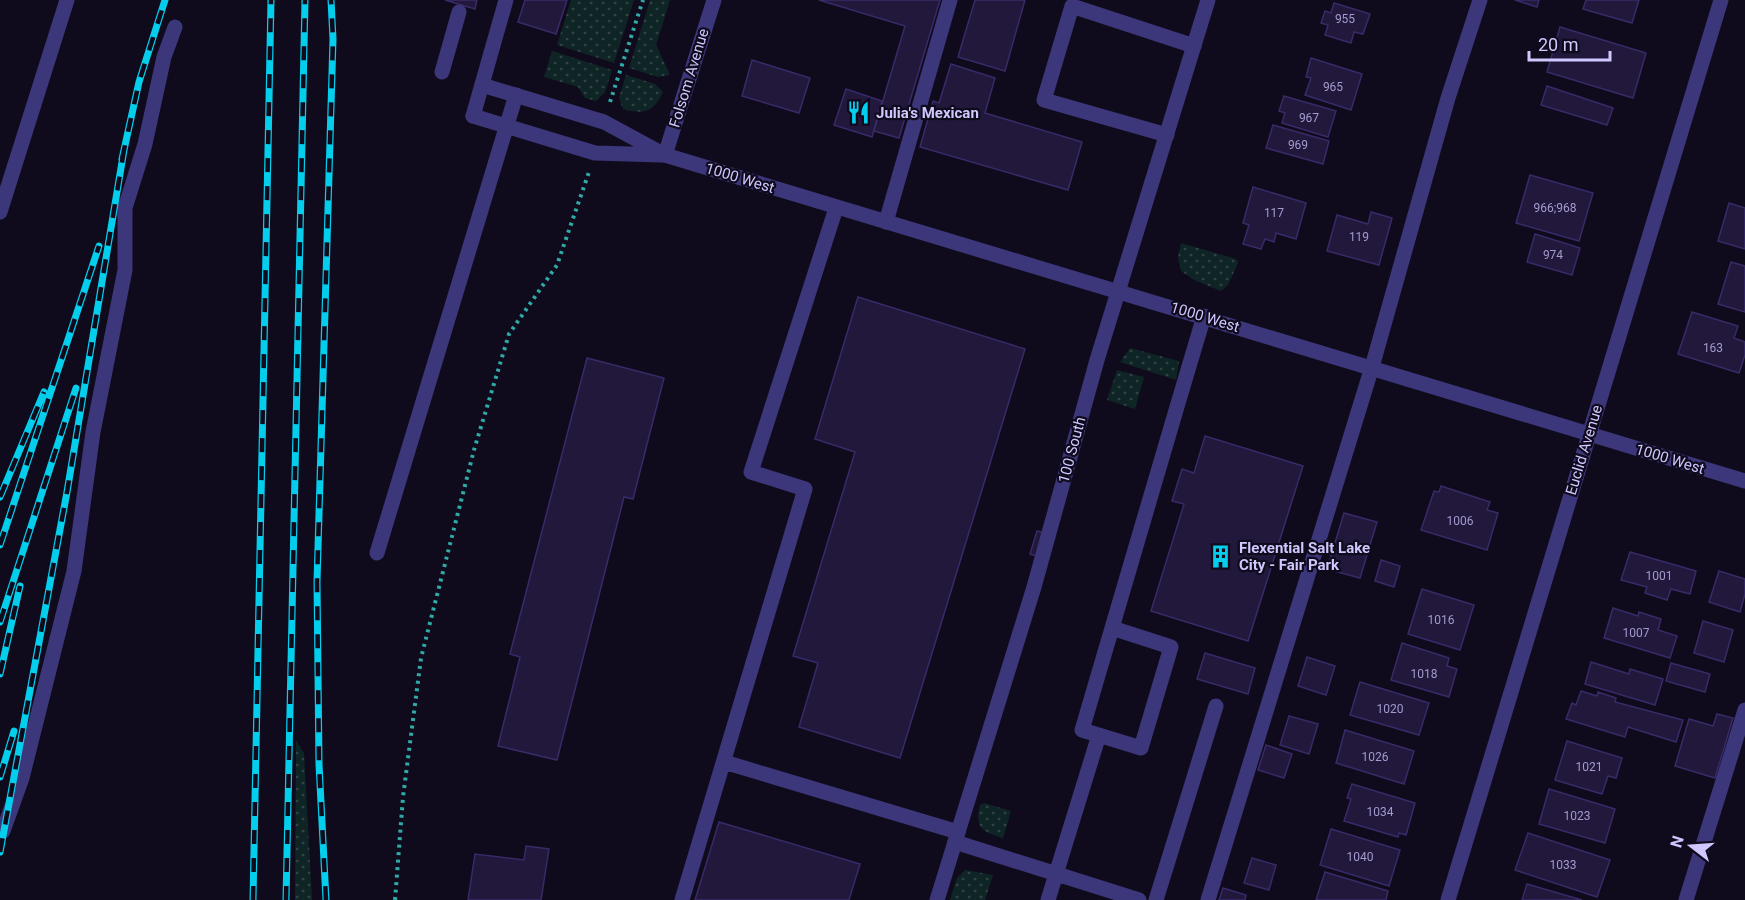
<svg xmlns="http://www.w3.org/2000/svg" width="1745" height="900" font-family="Roboto,sans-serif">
<defs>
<pattern id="grass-dots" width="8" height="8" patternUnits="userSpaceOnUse" patternTransform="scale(1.5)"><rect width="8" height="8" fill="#0f2525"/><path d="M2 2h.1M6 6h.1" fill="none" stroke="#314346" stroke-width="1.8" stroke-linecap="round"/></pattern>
</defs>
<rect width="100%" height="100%" fill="#0f0b1c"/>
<path fill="url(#grass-dots)" d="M571,0h63l-20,63 -57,-18z
M650,0h20l-14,45 14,30 -12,2 -29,-9z
M552,51l60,19 -7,22 -9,9 -11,-3 -7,-11 -34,-10z
M626,75l29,9 8,8c-9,20 -19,23 -40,17l-4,-11z
M1181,243l55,16 2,4 -10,22 -7,6 -25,-10 -15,-10 -3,-14z
M1130,348l49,13 -3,19 -56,-18z
M1117,370l27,7 -9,32 -28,-9z
M296,741l8,12 8,147h-17z
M984,803l27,8 -8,27c-20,-6 -29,-10 -23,-33z
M965,870l28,5 -8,25h-35l7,-22z"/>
<path fill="#21183c" stroke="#392a68" stroke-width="1.5" d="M445,0h32l-2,9z
M525,0h42l-11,34 -38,-12z
M819,0h121l-41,138 -25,-7 31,-105z
M975,0h50l-20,71 -47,-14z
M1515,0h24l-2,7z
M1586,0h53l-7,23 -49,-14z
M1334,3l36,11 -7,20 -9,-2 -3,11 -26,-8 3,-10 -7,-2 4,-12 6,2z
M1560,27l86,26 -13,45 -86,-26z
M1311,58l51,16 -11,36 -46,-15 6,-17 -5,-1z
M752,60l58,18 -11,35 -57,-17z
M951,64l44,14 -10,35 97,29 -14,48 -148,-43 13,-46 6,2z
M1547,86l66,22 -6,17 -66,-20z
M846,89l36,12 -10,36 -38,-12z
M1284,96l52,15 -8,26 -46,-14 3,-10 -6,-2z
M1273,125l56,16 -6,23 -57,-16z
M1530,175l63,18 -14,48 -63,-18z
M1253,187l53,16 -10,36 -20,-6 -2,9 -9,-3 -4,10 -18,-5 6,-19 -6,-2z
M1729,203l16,5v41l-27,-8z
M1371,212l21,6 -13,47 -52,-14 10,-36 31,9z
M1535,234l45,14 -8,27 -45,-13z
M1731,262l14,4v46l-27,-8z
M858,297l167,52 -125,409 -101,-31 19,-64 -25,-7 62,-204 -40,-13z
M1692,312l46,14 -4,12 11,4v13l-6,18 -61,-19z
M587,358l77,20 -31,121 -9,-2 -67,263 -59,-14 22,-89 -10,-3z
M1205,436l98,30 -55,175 -97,-30 33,-107 -12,-3 10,-32 12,4z
M1441,486l49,16 -3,8 11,3 -11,37 -66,-20 13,-39 5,1z
M1344,513l33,9 -17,56 -33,-9z
M1037,531l9,2 -7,24 -9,-3z
M1630,552l66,19 -6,23 -19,-5 -4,11 -22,-7 2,-6 -26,-7z
M1381,560l19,6 -6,21 -19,-6z
M1719,571l26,8v15l-5,18 -31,-10z
M1422,589l52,16 -14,45 -52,-16z
M1613,608l25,8 1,-4 22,7 -3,11 19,6 -7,22 -66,-20z
M1703,621l30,9 -9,32 -30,-9z
M1402,643l47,15 -2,8 10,3 -8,28 -58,-17z
M1205,653l50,15 -7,26 -51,-15z
M1307,657l28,9 -9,29 -28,-9z
M1591,662l38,12 1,-5 33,10 -8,26 -70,-21z
M1671,663l39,11 -5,18 -39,-11z
M1360,682l69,21 -10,32 -69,-20z
M1581,691l16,5 1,-4 18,6 -1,4 68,18 -7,22 -48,-15 -3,10 -59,-18 6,-16 4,2z
M1717,714l16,4 -18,60 -40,-12 14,-47 24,7z
M1289,716l29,8 -9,30 -29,-9z
M1345,730l69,21 -10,33 -68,-21z
M1567,741l55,17 -6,20 -8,-2 -6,18 -47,-14z
M1266,745l26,9 -8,24 -26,-8z
M1352,784l63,19 -9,32 -7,-2 -1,4 -54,-16 7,-22 -4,-1z
M1549,789l66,20 -10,34 -66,-19z
M719,822l141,42 -11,36h-154z
M1331,829l69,21 -11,36 -69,-21z
M1528,833l82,27 -13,37 -82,-27z
M526,846l23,3 -8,51h-73l7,-46 49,6z
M1252,858l24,7 -7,25 -25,-7z
M1325,872l63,19 -2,9h-70z
M1527,884l55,16h-60z
M1223,888l23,7 -1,5h-26z"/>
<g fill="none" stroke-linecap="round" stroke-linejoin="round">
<path stroke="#2faaa7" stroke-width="4" stroke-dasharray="3 4.5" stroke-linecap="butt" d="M610,102l33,-102
M395,900l8,-103 18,-139 53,-208 35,-116 48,-69 32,-93"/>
<path stroke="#3c377a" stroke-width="15" d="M442,72l17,-60
M473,116l33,-116
M1167,135l-123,-35 28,-94 122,40
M0,212l67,-212
M886,222l64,-222
M377,553l139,-458
M1112,628l59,19 -30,101 -59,-18 97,-330 25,-84
M724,762l234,70
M0,833l3,-2 19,-53 52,-207 19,-139 32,-162v-62l20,-64 19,-87 11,-30
M955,842l184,58
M682,900l123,-411 -54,-17 85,-264
M1048,900l51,-165
M1156,900l60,-194
M1208,900l164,-533 76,-269 32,-98
M1686,900l59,-190"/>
<path stroke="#3c377a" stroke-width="15" d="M665,155l49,-155
M937,900l97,-313 63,-227 111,-360
M1448,900l273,-900"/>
<path stroke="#3c377a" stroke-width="15" d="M482,85l122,37 61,33 1080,326
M473,116l122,37 67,2"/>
<defs>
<path id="rail" d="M122,159l17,-77 26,-82
M0,497l44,-105
M0,545l99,-299
M0,622l76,-234
M0,674l20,-88
M0,777l14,-46
M0,852l67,-360 57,-342
M253,900l18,-900
M286,900l19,-900
M326,900l-7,-136 -2,-182 16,-543 -2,-39"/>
</defs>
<use href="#rail" stroke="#05cdec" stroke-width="7"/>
<use href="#rail" stroke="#0f0b1c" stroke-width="4.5" stroke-dasharray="14" stroke-linecap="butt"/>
</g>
<defs>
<symbol id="restaurant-bare" viewBox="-9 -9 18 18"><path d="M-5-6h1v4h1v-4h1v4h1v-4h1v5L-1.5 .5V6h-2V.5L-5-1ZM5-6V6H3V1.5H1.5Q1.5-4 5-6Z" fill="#05cdec" stroke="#0f0b1c" stroke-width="2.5" paint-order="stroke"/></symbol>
<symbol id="building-bare" viewBox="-9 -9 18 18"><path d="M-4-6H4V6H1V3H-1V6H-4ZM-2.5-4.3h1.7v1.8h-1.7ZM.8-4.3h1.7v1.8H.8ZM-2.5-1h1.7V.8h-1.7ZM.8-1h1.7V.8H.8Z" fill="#05cdec" stroke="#0f0b1c" stroke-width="2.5" paint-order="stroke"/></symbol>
</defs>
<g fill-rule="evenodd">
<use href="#restaurant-bare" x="842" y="96" width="33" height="33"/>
<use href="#building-bare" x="1204" y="540" width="33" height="33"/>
</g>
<g text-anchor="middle" stroke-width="4.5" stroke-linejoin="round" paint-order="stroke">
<g font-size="12" fill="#a49bce">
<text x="1345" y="23">955</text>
<text x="1333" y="91">965</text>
<text x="1309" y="122">967</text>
<text x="1298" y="149">969</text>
<text x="1555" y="212">966;968</text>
<text x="1274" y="217">117</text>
<text x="1359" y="241">119</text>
<text x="1553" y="259">974</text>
<text x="1713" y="352">163</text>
<text x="1460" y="525">1006</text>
<text x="1659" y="580">1001</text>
<text x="1441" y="624">1016</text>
<text x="1636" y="637">1007</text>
<text x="1424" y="678">1018</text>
<text x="1390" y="713">1020</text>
<text x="1375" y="761">1026</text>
<text x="1589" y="771">1021</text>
<text x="1380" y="816">1034</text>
<text x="1577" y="820">1023</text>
<text x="1360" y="861">1040</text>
<text x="1563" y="869">1033</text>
</g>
<g font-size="15" fill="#cfc7fe" stroke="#0f0b1c">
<text transform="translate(689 78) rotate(-73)" y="5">Folsom Avenue</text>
<text transform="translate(740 178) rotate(17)" y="5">1000 West</text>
<text transform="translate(1205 317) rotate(17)" y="5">1000 West</text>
<text transform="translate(1072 450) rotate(-75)" y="5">100 South</text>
<text transform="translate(1584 450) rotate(-73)" y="5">Euclid Avenue</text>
<text transform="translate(1670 459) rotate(17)" y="5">1000 West</text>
</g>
<g font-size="15" font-weight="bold" fill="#cfc7fe" stroke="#0f0b1c" text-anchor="start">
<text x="876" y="118">Julia's Mexican</text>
<text x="1239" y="553">Flexential Salt Lake<tspan x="1239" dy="17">City - Fair Park</tspan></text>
</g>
</g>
<g transform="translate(1691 846) rotate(287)" stroke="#0f0b1c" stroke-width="4.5" paint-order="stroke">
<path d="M0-4.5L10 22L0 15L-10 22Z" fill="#cfc7fe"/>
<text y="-9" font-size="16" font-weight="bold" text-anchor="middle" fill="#cfc7fe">N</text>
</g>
<path d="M1529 51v9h81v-9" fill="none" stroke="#cfc7fe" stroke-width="3"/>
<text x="1538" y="51" font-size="18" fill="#cfc7fe" stroke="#0f0b1c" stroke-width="4.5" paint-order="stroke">20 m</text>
</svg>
